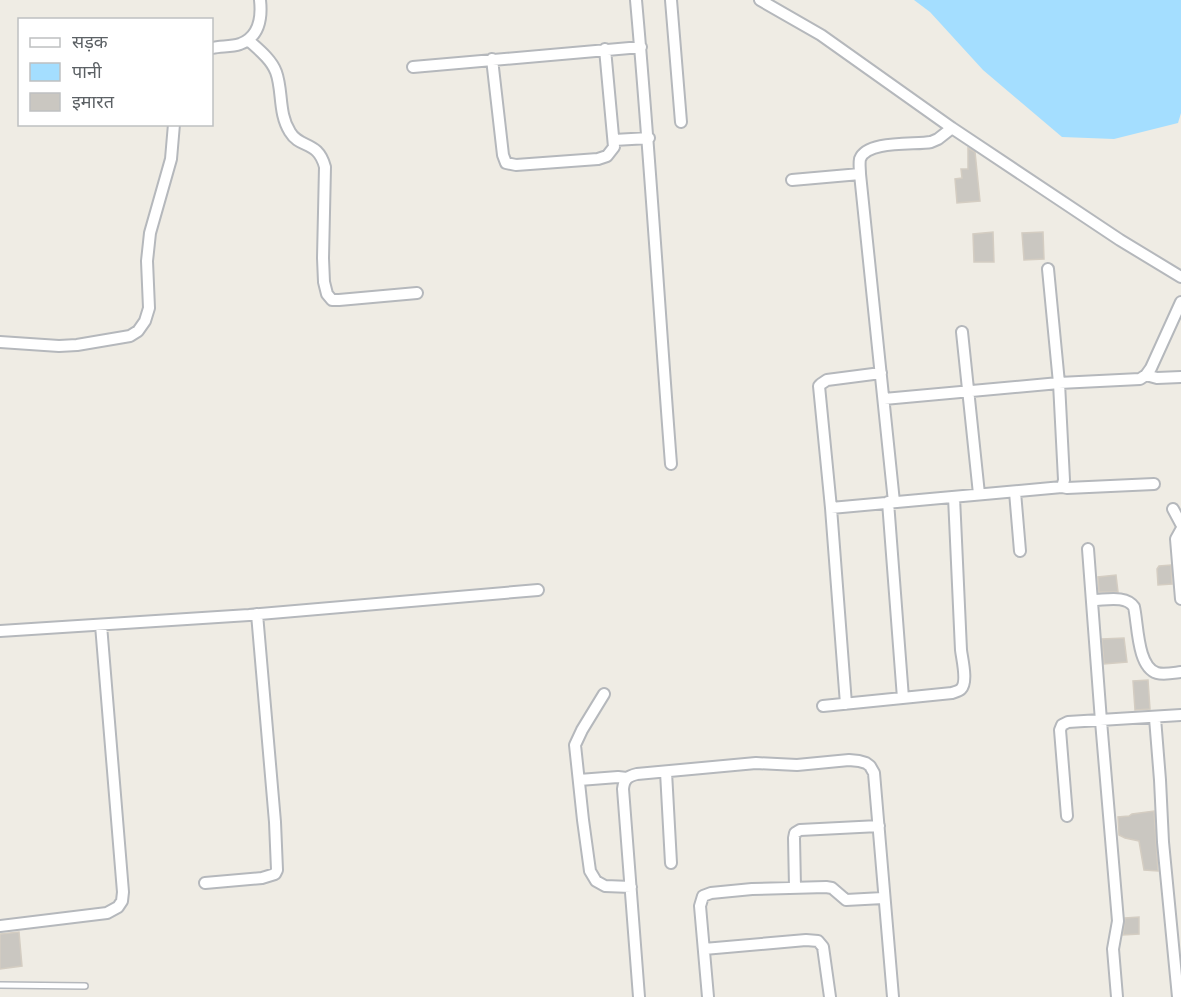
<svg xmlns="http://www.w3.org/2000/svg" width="1181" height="997" font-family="'Exo 2','Noto Sans Devanagari',sans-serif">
<rect width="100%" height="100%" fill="#efece4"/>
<path fill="#a4deff" d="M914,0h267v113l-3,10 -64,16 -52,-2 -79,-67 -53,-58z"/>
<path fill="#cac7c1" stroke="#d4cdc2" stroke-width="1.5" d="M968,148l7,4 5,49 -23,2 -2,-24 7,-1 -1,-9h7z
M993,232l1,30h-20l-1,-28z
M1043,232l1,27 -20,1 -2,-27z
M1171,565l1,19 -14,1 -1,-16 2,-3z
M1116,575l2,17h-19l-1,-15z
M1124,638l3,24 -23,2 -2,-25z
M1148,680l2,29 -15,1 -2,-29z
M1154,811l4,60 -14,-1 -5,-29 -14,-3 -6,-3 -1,-18 11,-1 3,-2z
M1139,917v17l-16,1 2,-17z
M19,932l3,34 -22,3v-35z"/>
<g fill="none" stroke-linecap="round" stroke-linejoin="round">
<defs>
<path id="service" d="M0,985l85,1"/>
<path id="minor" d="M636,0c14,155 23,309 35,464
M671,0l10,122
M760,0l61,35 131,93 168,112 61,37
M248,40c10,9 23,19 28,32 7,19 2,41 14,60 10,17 28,8 35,35l-2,91 1,24 3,12 5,6h7l78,-7
M212,48c9,-2 19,-1 28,-4 19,-7 22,-26 20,-44
M492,59l11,96 3,8 10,2 82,-6 9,-3 7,-9 -9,-98
M413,67l228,-20
M614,140l35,-2
M792,180l68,-6
M962,332l17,162
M0,342l59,4 18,-1 53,-9 8,-5 7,-10 4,-13 -2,-47 3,-28 21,-74 3,-35
M1146,375l11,3 24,-1
M884,399l175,-16 81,-4 6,-4 5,-7 30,-66
M1062,487l5,1 87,-4
M1015,492l5,59
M888,502l15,196
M894,502l-34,-328c0,-5 -1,-10 0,-15 7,-19 55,-14 71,-17l7,-3 14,-11
M831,508l231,-21 2,-7 -5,-97 -11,-114
M1173,509l8,15
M1181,530l-5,9 5,60
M1088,549l13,172 17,200 -5,28 4,48
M1093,600c13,0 33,-5 41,7 4,17 3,60 23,66 7,2 16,0 24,-1
M0,631l249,-16 289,-25
M604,694l-22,36 -7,15 8,75 7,51 6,10 9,5 26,1
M846,704l-15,-196 -12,-122 2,-2 6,-4 54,-7
M823,706l129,-13c3,-1 7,-2 9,-4 7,-7 1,-30 0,-39l-7,-153
M1155,718l5,62 3,62 15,155
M666,772l5,91
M579,780l39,-3 9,1
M1067,816l-7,-86 2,-5 6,-3 113,-7
M205,883l57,-5 13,-4 2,-4 -2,-48 -18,-208
M795,887l-1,-49 1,-5 5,-3 79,-4
M0,926l107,-13 11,-6 4,-6 1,-9 -22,-267
M704,949l102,-9 12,1 5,6 7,50
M639,997l-16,-208c1,-10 5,-13 14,-15l119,-11 41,2 52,-5 10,1 7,2 4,3 4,7 19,224
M708,997l-8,-91 3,-10 8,-3 41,-4 74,-2 6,1 14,12 37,-2"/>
</defs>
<use href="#service" stroke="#b5b8bc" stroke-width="8"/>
<use href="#minor" stroke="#b5b8bc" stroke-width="14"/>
<use href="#service" stroke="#fff" stroke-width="5"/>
<use href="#minor" stroke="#fff" stroke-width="10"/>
</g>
<rect x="18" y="18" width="195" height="108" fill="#ffffff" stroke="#bec0c1" stroke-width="1.5"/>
<rect x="30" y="38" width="30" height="9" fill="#ffffff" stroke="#bec0c1" stroke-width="1.5"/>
<text x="72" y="48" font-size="18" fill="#5c6165">सड़क</text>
<rect x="30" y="63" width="30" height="18" fill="#a4deff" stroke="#bec0c1" stroke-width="1.5"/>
<text x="72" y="78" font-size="18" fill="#5c6165">पानी</text>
<rect x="30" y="93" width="30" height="18" fill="#cac7c1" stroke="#bec0c1" stroke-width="1.5"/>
<text x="72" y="108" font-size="18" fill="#5c6165">इमारत</text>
</svg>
